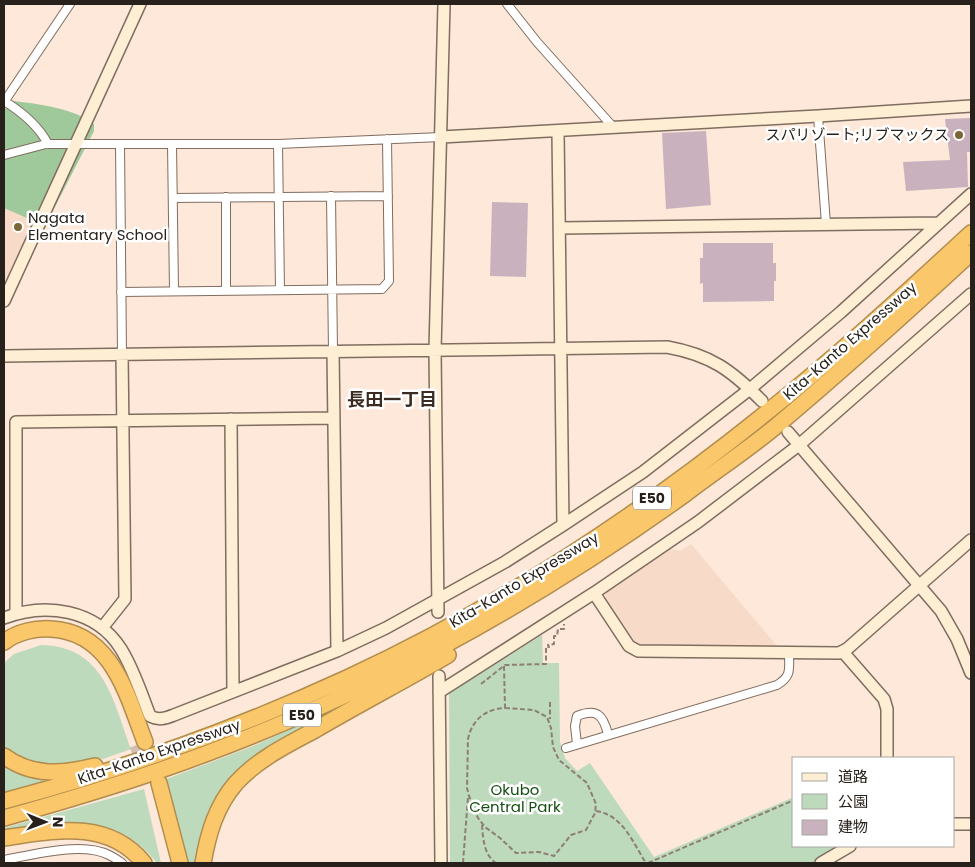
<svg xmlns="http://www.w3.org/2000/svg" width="975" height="867" font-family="Poppins,'Noto Sans JP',sans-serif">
<rect width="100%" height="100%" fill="#fde8d9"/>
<path fill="#f7dbc8" d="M65,150l-61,140v-125z
M691,544l87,103 -137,-1 -5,-3 -30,-43v-7l65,-44 9,2z"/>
<path fill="#bedabc" d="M542,635l1,28h16l1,79 5,16 12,13 13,-8 64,94 140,-60v49h47l-29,17h-362l-1,-170z
M41,645c63,1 72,55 90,104l-39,14 -52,4 -33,-15 -3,-4v-85l10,-9z
M340,707l2,3 -108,67 -35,86h-11l-24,-83 87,-33z
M4,763l39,16v4l-39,10z
M144,789l17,74h-4c-43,-53 -94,-41 -153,-32v-3z"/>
<path fill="#9fc99b" d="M13,101c26,3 60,7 81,23v7l-49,95 -41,-18v-98z"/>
<path fill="#c9b2be" d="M971,118v34h-4l1,35 -62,4 -3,-29 47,-2 -5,-41z
M706,131l5,74 -45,4 -4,-76z
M492,202l36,1 -2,74 -36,-1z
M703,243h70v20h3v18h-2v20l-71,1v-19l-3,1v-26h3z"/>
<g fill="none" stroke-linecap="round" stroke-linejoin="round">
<path stroke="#d2c0b3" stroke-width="15" stroke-dasharray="15 8" stroke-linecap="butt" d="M137,745l14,41"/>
<defs>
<path id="street" d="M507,4l30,38 77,86
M4,101c18,11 34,24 44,43
M4,102l66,-98
M818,116l8,108
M120,144l2,210
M172,144l2,147
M278,144l2,146
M4,155l42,-11h232l163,-7
M331,196l2,155
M226,197v93
M173,198l215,-2
M121,292l261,-3 7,-8 -2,-142
M577,744l-2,-18 2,-10c20,-8 26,-1 31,18
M566,748l211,-63c15,-9 12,-16 12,-32
M4,860c28,-5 78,-19 105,-5 4,2 9,5 13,8"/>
<path id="secondary" d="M558,132l5,393
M441,137l377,-21 153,-10
M560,228l379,-5
M4,301l136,-297
M333,351l4,300
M4,356l663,-9c44,8 64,23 95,54
M231,419l2,272
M788,432l153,179 16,28 14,34
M594,593l35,53 9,5 201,2 8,-4 124,-109
M438,612l-3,-262 9,-346
M16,613v-191l318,-4
M4,618c41,-16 92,-9 117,31 13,21 20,44 29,67 9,5 16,2 24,-1l163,-64 49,-23 119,-66 58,-37 80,-53 107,-83 91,-77 130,-118
M102,628l23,-29 -3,-245
M843,652l41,47 3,10v49
M439,676l2,187
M439,692l155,-99 104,-71 101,-77 172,-151
M954,824h17
M821,863l29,-17"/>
<path id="highway" d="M4,642c13,-10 31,-14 47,-13 61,3 76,66 94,113
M4,756c28,21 59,18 91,10
M159,783l21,80
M4,801c118,-31 232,-72 343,-123 147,-68 287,-159 414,-261 73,-58 142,-121 210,-184
M4,818c68,-19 135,-39 201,-64 170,-63 331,-153 479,-259 30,-23 62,-44 91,-68 67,-56 132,-115 196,-174
M4,838c49,-7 103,-20 140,25
M203,863c5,-29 13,-57 33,-80 22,-24 51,-38 79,-53 44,-26 89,-49 133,-75"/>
</defs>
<use href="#street" stroke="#7f6d60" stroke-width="10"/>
<use href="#secondary" stroke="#7f6d60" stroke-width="14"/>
<use href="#highway" stroke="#b18d4f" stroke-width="18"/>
<path stroke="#8d7f75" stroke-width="2" stroke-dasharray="5 2.5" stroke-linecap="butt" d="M504,666l1,42
M481,684l24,-19 41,-1v-17h3l-1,-2 6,-1v-8h3l1,-7h6v-5
M550,702v17
M505,708l29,2 13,7 4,11 2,19 6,13 28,23 9,21 -1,9 -9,17 -15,5 -17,21 -15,-4 -23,1 -16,-15 -15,-11 -7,-9 -9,-22 -2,-8 1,-49c4,-19 17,-30 37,-31z
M596,811c27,4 37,32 50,52
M482,825c1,14 2,30 14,38
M463,863l5,-66
M648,863l146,-63"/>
<use href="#street" stroke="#fff" stroke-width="8"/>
<use href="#secondary" stroke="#feeed3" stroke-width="11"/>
<use href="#highway" stroke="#fbc76b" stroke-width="15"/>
</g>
<g fill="#7b6636" stroke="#fff" stroke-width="2">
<circle cx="959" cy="135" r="5"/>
<circle cx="18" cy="227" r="5"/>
</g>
<g text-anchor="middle" stroke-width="5" stroke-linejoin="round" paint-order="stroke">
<g fill="#fff" stroke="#68645f" stroke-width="1">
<rect x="633" y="486.5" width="38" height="23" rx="4"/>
<rect x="283" y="703.5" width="38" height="23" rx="4"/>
</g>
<g font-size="14" font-weight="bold" fill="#28211b">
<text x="652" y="503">E50</text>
<text x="302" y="720">E50</text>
</g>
<g font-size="15" fill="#28211b" stroke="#fff" text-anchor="end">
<text x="949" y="140">スパリゾート;リブマックス</text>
<text x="28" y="223" text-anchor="start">Nagata<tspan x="28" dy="17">Elementary School</tspan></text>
</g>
<g font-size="15" fill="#28211b" stroke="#fff">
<text transform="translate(850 341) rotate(-41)" y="5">Kita-Kanto Expressway</text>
<text transform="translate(524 580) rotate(-31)" y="5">Kita-Kanto Expressway</text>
<text transform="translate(159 752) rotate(-19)" y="5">Kita-Kanto Expressway</text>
</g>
<g font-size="15" fill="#144e12" stroke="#fff">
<text x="515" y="795">Okubo<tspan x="515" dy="17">Central Park</tspan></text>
</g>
<g font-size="18" font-weight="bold" fill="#3b2b20" stroke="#fff">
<text x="392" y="406">長田一丁目</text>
</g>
</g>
<rect width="975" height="867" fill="none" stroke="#28211b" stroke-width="10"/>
<rect x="792" y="757" width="162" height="90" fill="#ffffff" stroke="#a9a6a4"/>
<rect x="802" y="773" width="25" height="8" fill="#feeed3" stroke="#a9a6a4"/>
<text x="838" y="782" font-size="15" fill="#28211b">道路</text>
<rect x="802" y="794" width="25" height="15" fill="#bedabc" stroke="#a9a6a4"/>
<text x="838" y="807" font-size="15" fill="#28211b">公園</text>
<rect x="802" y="820" width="25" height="15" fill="#c9b2be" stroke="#a9a6a4"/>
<text x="838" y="832" font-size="15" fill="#28211b">建物</text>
<g transform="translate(45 822) rotate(91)" stroke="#ffffff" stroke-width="4" paint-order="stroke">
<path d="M0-4L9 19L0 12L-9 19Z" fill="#28211b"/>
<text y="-8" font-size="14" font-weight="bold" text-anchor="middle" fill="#28211b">N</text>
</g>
</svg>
